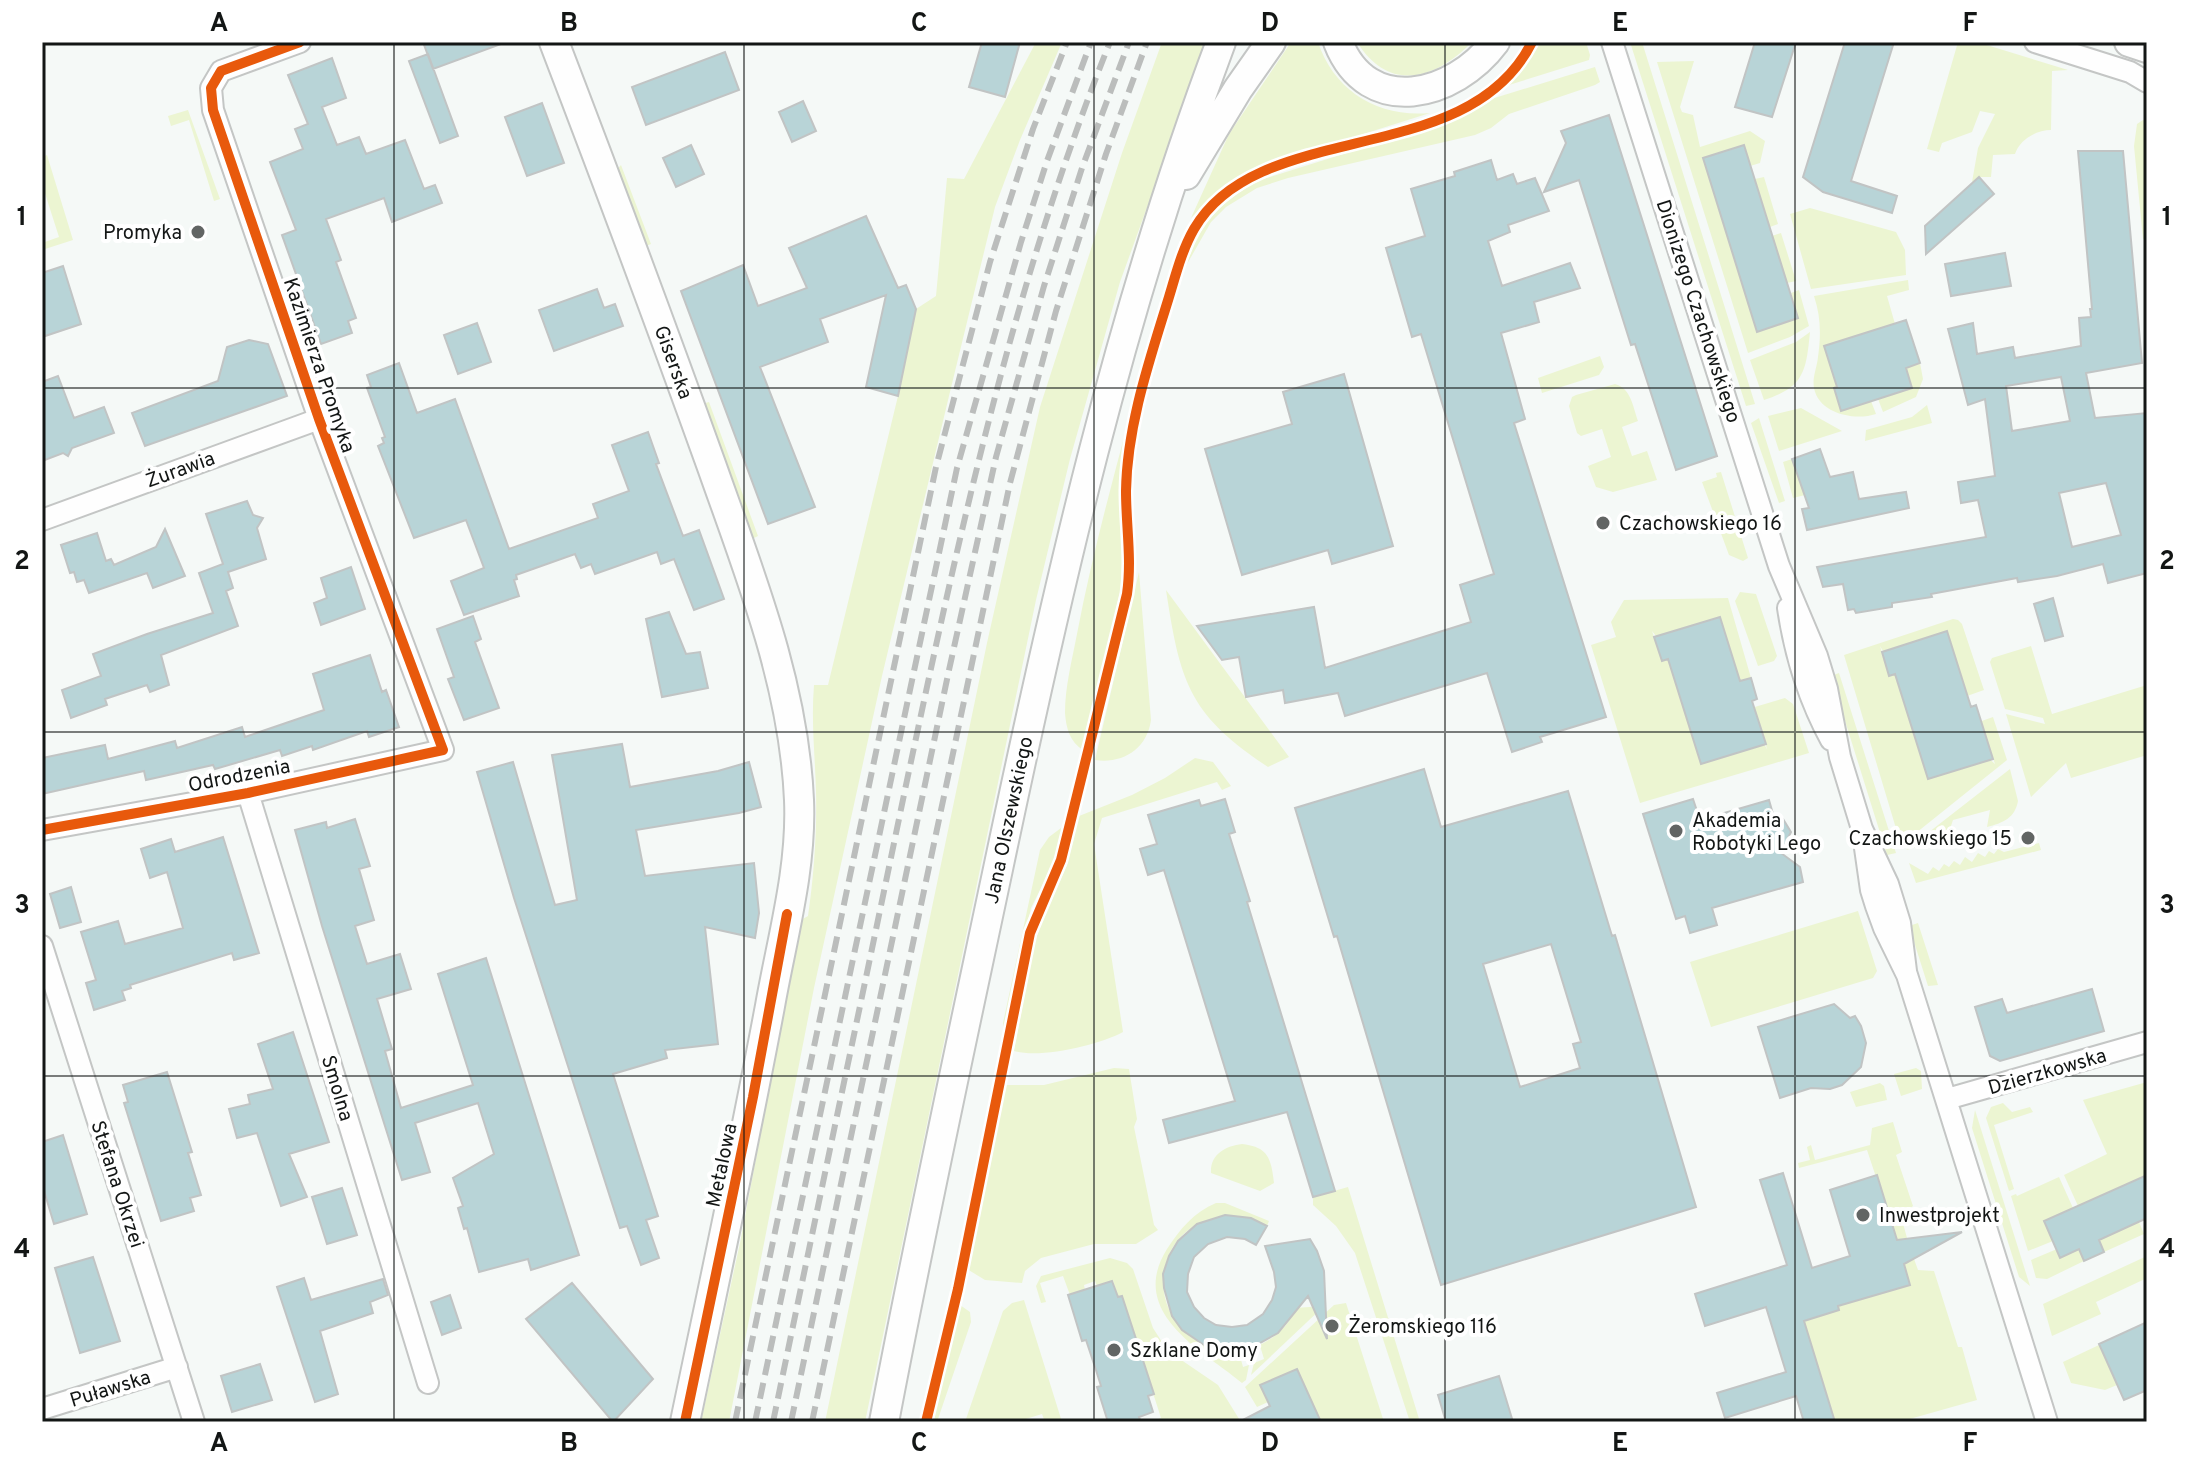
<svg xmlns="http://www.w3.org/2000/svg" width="2189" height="1464" font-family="Overpass,sans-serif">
<rect width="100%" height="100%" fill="#f5f9f7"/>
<path fill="#ecf5d2" d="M1036,42h26l-42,98 -25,67 -46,189 -67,280 -68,312 -85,434h-28l39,-179 61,-323 7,-4c6,-42 9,-83 8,-125 -1,-36 -5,-70 -2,-106h14l70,-289 18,-87 20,-13 11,-118 17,1z
M1162,42h45l-87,240 -50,177 -34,141 -171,822h-40l162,-779 53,-236 82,-254z
M1291,42h27c16,49 60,76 112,71l-174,55 -37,23 -28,27 38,-84z
M1357,42h115c-37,38 -83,51 -115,0z
M1541,42h45l4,13 -1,5 -80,25 -1,-2 20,-21z
M1630,42h12l113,362 -9,2z
M1958,42h19l91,28 -16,1 -1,59c-14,0 -31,9 -36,24l-22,1 -2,22h-12l-7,5 6,-34 17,-34 -15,-3 -8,21 -30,11 -3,9 -12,-3z
M1694,61l-14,46 2,5 11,3 7,32 50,-16 15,10 -5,22 -10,3 -7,-21 -40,13 54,173 41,-13 -7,-25 8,-3 10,36 -19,11 -42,16 -91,-291z
M1595,67l5,15 -5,3 -86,29 -18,14 -16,7 -187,43 -31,10 -31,19 -15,15 -24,42c11,-40 35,-62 70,-83l201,-63 30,-18z
M188,110l32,89 -6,2 -25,-81 -18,6 -3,-10z
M2143,120l4,2 -3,60 3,56 -4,1 -9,-93 3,-22z
M47,155l26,85 -31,10v-7l17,-6 -17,-53v-27z
M621,165l30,79 -5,2 -4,-2 -28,-71z
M1764,177l14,47 -8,3 -15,-48z
M1810,208l86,24 9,18 1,25 -95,14 -21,-75z
M1781,233l15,48 -9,2 -15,-47z
M1908,280l1,10 -22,6 8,28 -58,63 4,24 30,-10 5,13c-21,7 -57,0 -62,-26 -2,-10 3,-21 4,-31 3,-21 3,-40 -4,-61z
M1810,332c-4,40 -6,55 -46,68l-14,-40 46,-18z
M1600,356l4,11 -5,8 -57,18 -4,-15z
M1920,363l3,16 -7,18 -33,15 -5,-13 34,-11 -6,-20z
M1615,384c16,4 18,23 23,37l-16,6 10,29 15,-5 10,29 -44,12 -17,-5 -8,-21 23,-9 -9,-28 -21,7 -4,-3 -8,-27 3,-9 4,-2z
M709,402l49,134 -6,3 -50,-135z
M1927,405l5,18 -67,18 1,-11 46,-13z
M1801,408l41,23 -63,20 -11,-35z
M1759,418l26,83 -6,2 -28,-80z
M1126,430l-7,60 5,85 -41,175c-13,-8 -17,-22 -18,-37 0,-26 7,-53 12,-79 13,-69 31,-136 49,-204z
M1792,459l13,36 -12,3 -10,-36z
M1721,472l27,86 -5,3 -14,-6 -27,-73 15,-5 -1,-4z
M1139,572l12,148c-4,29 -28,44 -56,40z
M1166,590l123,167 -21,10c-80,-53 -88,-86 -102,-177z
M1740,592l16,2 21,62 -3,5 -16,5 -23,-65z
M1728,598l23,80 -11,3 -21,-64 -63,19 -4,-5 10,29 6,-1 33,105 63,-20 3,5 -8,-27 -11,-13 37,-11 8,6 16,49 -169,50 -49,-158 25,-8 -5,-15 13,-22z
M1953,619l5,1 4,4 22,66 -17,6 -20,-64 -64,19 -3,-5 9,29 6,-1 100,90 -9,-27 -10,-14 17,-6 14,43 -106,85 -57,-190z
M2031,646l21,68 95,-29v70l-76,23 -5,-15 -35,34 -25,-83 39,10 -2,-6 -38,-9 -15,-47 2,-4z
M1839,673l57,180 -9,2 -56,-179z
M1195,758l18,4 18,24 -9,4 -5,-8 -115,36 -8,26 29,188c-24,13 -83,27 -109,19l20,-106 6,-19 27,-61 12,-49 53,-21 33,-17z
M2010,769l8,32c-3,17 -15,22 -31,26l3,-17 -37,10 -6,18 -41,12z
M1065,825l-12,39 -22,44 -27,122 -1,-7 37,-173 9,-13z
M2039,843l2,7 -125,33 -7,-20 19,11 5,-7 6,4 5,-7 5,3 5,-6 6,4 5,-8 7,5 6,-9 7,4 4,-6 5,3 4,-5 6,3z
M1858,911l19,60 -4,7 -162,49 -21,-65z
M1918,923l20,62 -10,1 -19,-60z
M1114,1068l15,1 8,50 -3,8 20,98 4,5 -22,14h-42l-53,14 -16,13 -3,12 -37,-3 -18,-11 39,-184h38z
M1916,1068l5,3 1,18 -21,7 -7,-22z
M2147,1082v93l-69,31 -14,-31 43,-21 -24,-54z
M1880,1083l4,3 3,14 -31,7 -6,-15z
M2003,1103l9,9 18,-5 3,5 -39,13 20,64 -5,2 -23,-73 5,-11z
M1975,1110l55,176 -11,-9 -47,-149z
M1893,1122l9,30 -6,3 17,51 -12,10 6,22 -10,2 -30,-90 -68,18 -1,-5 12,-3 -3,-13 4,-2 4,15 55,-15 2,-17z
M1242,1144c27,3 29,15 32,39l-14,8 -49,-18c-1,-19 15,-27 31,-29z
M2059,1177l14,31 -29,13 9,20 -25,10 -17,-55 5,-2 1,2z
M1348,1187l72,235h-10l-55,-169 -19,-27 -23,-21v-8z
M1216,1203h9l44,18 -2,5c-42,-21 -97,-4 -103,48 -7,48 42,88 87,74 18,-5 39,-21 44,-40l29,-2 -73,69 3,-12 10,-4 -3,-10 -21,7 3,11 6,-2 -3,15 -4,3c-40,-33 -115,-70 -75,-134 13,-20 27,-37 49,-46z
M2139,1222l5,12 -40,18 -5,-12z
M2057,1249h22l5,12 -37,18 -11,-1 -5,-18z
M2147,1256v22l-51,24 5,12 -49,22 -9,-32z
M1110,1258l17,5 6,6 20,59 9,14 12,13 44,30 23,37h-84l-1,-2 5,-2 -39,-122 -4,1 -5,-16 -16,5 -2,-5 -11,4 1,5 -15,5 -7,-19 -23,7 6,19 -5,1 -5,-17 5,-10z
M1914,1259l4,11 16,1 24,76h4l15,53 -78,22h-64l-31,-101 35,-11 -7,-25 24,-8 8,21 46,-13 -6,-21z
M1024,1300l38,122h-17l-3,-8 -26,8h-51l38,-111 9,-8z
M1346,1303l38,119h-63l-25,-53 -35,16 7,17 -11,5 -12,-20 89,-82z
M960,1305l10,7 1,10 -34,100h-4z
M2099,1345l18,40 -12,5 -34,-7 -8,-21z"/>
<path fill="#b8d4d7" stroke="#c1c4c4" stroke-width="2" fill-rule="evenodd" d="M423,42h77l1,2 -68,25z
M982,42h38l-15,55 -36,-10z
M1755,42h41l-24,75 -37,-10z
M1845,42h49l-43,139 46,15 -5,17 -69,-21 -20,-15z
M725,52l14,38 -93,35 -14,-38z
M428,54l30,82 -18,7 -31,-82z
M332,58l14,40 -24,9 15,38 22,-8 7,17 39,-14 19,49 11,-4 7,18 -50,19 -8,-24 -58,21 15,41 -5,2 20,56 -8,3 4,12 -31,11 -39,-109 14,-5 -26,-68 33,-13 -8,-20 13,-5 -20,-49z
M803,101l13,30 -24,11 -13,-30z
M542,103l22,60 -37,13 -22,-59z
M1609,115l108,341 -41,14 -41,-126 -4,1 -52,-165 -35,12 22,-49 -5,-12z
M691,145l13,29 -28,13 -13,-29z
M1744,145l54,173 -41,14 -54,-174z
M2078,151h45l19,212 -56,10 9,45 52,-5v160l-39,10 -5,-19 -46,12 -39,6 -1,-4 -86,16 1,3 -40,6v4l-36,6 -2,-4 -6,1 -5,-26 -20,3 -6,-20 169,-30 -8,-37 -17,3 -3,-21 37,-6 -10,-77 -17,6 -20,-76 25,-6 4,31 36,-7 2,11 66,-12 -2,-28 12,-1 -1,-8h2zM2061,377l9,44 -58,10 -6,-45zM2106,483l15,52 -49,12 -13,-54z
M1491,160l6,20 16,-6 4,10 18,-6 14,33 -41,14 2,7 -22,9 14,45 68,-23 10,25 -46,14 5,20 -38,11 24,86 -11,4 92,294 -66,20 2,5 -30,10 -25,-79 -142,43 -7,-23 -53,10 -2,-13 -37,7 -7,-40 -17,3 -25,-34 117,-19 11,61 146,-46 -11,-37 34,-11 -73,-240 -9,3 -26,-89 39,-12 -14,-47 44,-13 -1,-4z
M1979,177l15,17 -68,60 -1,-28z
M866,216l32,72 8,-3 10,24 -18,87 -32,-9 20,-92 -66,24 8,23 -68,25 55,140 -47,17 -87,-233 62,-26 15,41 49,-18 -18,-40z
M2005,253l6,33 -60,10 -6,-32z
M63,266l18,58 -39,13v-64z
M597,289l7,19 11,-4 8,22 -69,25 -15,-41z
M1906,320l14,43 -14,5 6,20 -71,23 -7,-23 3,-1 -13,-41z
M477,323l14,39 -33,12 -14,-39z
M249,340l19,4 19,52 -142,50 -13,-33 86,-32 9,-34z
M399,363l18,50 38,-14 54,150 89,-31 -5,-14 36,-13 -17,-46 36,-13 11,31 -3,1 27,72 16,-6 25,69 -30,11 -20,-51 -13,5 -4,-12 -62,22 -4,-10 -10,4 -6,-14 -59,21 1,4 -3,1 5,16 -55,19 -13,-34 33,-13 -18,-48 -52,18 -36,-92 6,-3 -2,-5 3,-1 -18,-49 4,-1 -4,-12z
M1344,374l49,172 -61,18 -4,-14 -86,25 -37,-126 87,-25 -9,-32z
M58,376l16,42 30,-11 10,26 -42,15 -4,8 -5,-3 -21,8v-79z
M1820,449l10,28 23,-5 6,27 47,-7 3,16 -102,22 -5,-21 7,-1 -17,-49z
M247,501l6,14 10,3 -6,10 9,31 -38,13 5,16 -7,3 12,35 -77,29 8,30 -19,7 -3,-7 -42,14 2,6 -36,13 -9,-28 39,-14 -8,-22 54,-20 66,-21 -14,-40 24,-9 -17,-50z
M165,529l20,47 -32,12 -6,-15 -58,20 -5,-13 -7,2 -3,-10 -4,1 -9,-28 36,-12 9,28 5,-2 3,6 42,-18z
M351,567l14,42 -44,16 -7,-22 13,-5 -6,-20z
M2053,598l10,38 -18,5 -11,-37z
M669,612l17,42 14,-2 8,36 -46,9 -16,-78z
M473,616l8,23 -6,3 24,66 -35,12 -16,-41 6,-2 -17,-48z
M1720,617l20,64 11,-3 6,21 -5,2 14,43 -65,20 -33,-105 -6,2 -8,-24z
M1947,631l24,76 5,-2 17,54 -65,20 -33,-105 -6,2 -7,-24z
M370,655l12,37 4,-2 13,37 -30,10 -2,-6 -54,19 -1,-4 -30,10 -2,-6 -65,19 -2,-4 -67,15 -2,-9 -102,23v-36l63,-13 3,14 67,-18 2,7 65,-21 3,10 79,-27 -11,-36z
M622,744l8,43 88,-16 31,-9 12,45 -22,6 -103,17 9,46 109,-13 5,50 -4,25 -50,-11 13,117 -53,6 2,8 -54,16 45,142 -12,4 13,38 -18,7 -14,-39 -7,2 -106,-330 -37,-126 36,-10 42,143 22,-5 -25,-145z
M1424,769l17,58 127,-36 44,145 3,-1 81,272 -255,78 -104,-349 -3,1 -39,-129zM1551,944l30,98 -8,2 7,24 -60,19 -37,-123z
M1225,799l10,33 -6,2 21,67 -3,1 88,289 -22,6 -26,-85 -118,31 -6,-23 72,-19 -71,-231 -16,5 -8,-26 17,-5 -9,-29 51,-15 2,6z
M1693,799l7,21 69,-20 6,21 8,-2 8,13 -10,21 19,14 3,15 -91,26 5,17 -27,8 -5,-17 -9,3 -33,-105z
M355,819l15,47 -11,3 15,51 -19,6 12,38 33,-10 11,35 -34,10 15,50 -7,2 16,57 72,-23 -35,-111 48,-16 93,297 -48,15 -3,-11 -49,13 -12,-44 -3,1 -6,-21 5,-2 -10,-28 41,-24 -16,-51 -63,20 15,49 -28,8 -80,-254 -27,-96 31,-8 1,6z
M223,837l36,116 -25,7 -2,-7 -102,32 1,3 -9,3 3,9 -31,10 -8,-27 10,-3 -15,-48 37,-11 7,23 58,-16 -16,-56 -17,6 -9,-29 30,-10 4,13z
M71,887l10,35 -21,6 -10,-34z
M2092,989l12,42 -104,30 -10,-5 -15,-49 27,-8 5,14z
M1834,1004l16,14 5,-2 6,10 5,17 -5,24 -19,18 -12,4 -19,-1 -31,10 -22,-71z
M293,1032l36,110 -40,12 18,43 -26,9 -24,-73 -20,5 -8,-29 21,-5 -2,-9 25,-6 -15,-45z
M167,1072l25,80 -4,1 13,42 -11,3 4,13 -33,10 -37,-118 4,-1 -5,-17z
M63,1135l24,79 -33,10 -12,-40v-42z
M1783,1173l29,95 38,-12 -20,-66 47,-15 20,65 65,-8 -58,32 6,21 -72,21 1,4 -35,11 31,101h-31l-8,-26 -71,22 -8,-25 69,-21 -20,-65 -61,19 -10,-32 92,-29 -27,-85z
M2147,1175v43l-48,22 5,12 -20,9 -5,-12 -19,9 -16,-37z
M342,1188l15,47 -30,9 -15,-47z
M1225,1215l26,3 16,8 -11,19 -11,-6 -18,-2 -19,7 -14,13 -6,17 -1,18 7,15 10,11 12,7 16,2 15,-2 16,-11 9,-14 4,-13 -2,-15 -9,-26 45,-7 7,12 7,20 3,68 -19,-43 -30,37 -27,15 -14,3 -30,-4 -25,-17 -10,-14 -8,-28 -1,-14 6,-18 9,-15 19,-17z
M93,1257l27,84 -40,12 -25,-85z
M304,1278l7,22 72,-21 5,16 -18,7 3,11 -53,18 18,63 -23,8 -38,-115z
M1112,1281l6,16 4,-1 32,98 -6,2 5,16 -14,5 2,5h-33l-11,-35 4,-1 -6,-19 -9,-27 -4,1 -14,-46z
M572,1283l81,96 -40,43 -87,-103z
M450,1295l11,33 -19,7 -11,-33z
M2147,1322v68l-23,10 -25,-56z
M260,1364l12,36 -40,12 -11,-36z
M1297,1369l24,53h-82l31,-16 -10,-21z
M1499,1376l14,46h-67l-8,-27z"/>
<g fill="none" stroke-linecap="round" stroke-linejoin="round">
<defs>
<path id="street" d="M1612,42l167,524 38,90 10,33 13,68 22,72 26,55 12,39 6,48
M2035,42l95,30 17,10
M42,520l277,-101
M1788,608c7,47 20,90 43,132
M248,793l180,590
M42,830l206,-37 195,-43 -124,-331 -106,-309 -2,-22 10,-17 79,-29
M1865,848l6,42 5,16 8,22 23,47 140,447
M42,946l152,476
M1947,1099l200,-57
M42,1409l135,-42"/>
<path id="secondary" d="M554,42c54,141 107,283 158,425 38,108 82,217 87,333 3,69 -17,138 -29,206 -26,139 -56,277 -85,416
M1338,42c30,77 116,55 157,0
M2129,42l18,6
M1186,175l52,-86 33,-47
M884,1422c35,-185 75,-369 114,-553 59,-280 122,-559 223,-827"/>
</defs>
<use href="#street" stroke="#c4c6c5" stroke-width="24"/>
<use href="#secondary" stroke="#c4c6c5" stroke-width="32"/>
<use href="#street" stroke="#fefefe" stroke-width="20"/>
<use href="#secondary" stroke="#fefefe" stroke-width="28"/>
<path stroke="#bbbdbc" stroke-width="6" stroke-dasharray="16 8" stroke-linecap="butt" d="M735,1422l201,-955 54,-205 43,-133 34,-87
M755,1422l202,-954 64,-226 26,-81 44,-119
M773,1422c44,-212 89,-424 133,-637 54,-254 107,-501 204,-743
M791,1422l158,-752 47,-213 48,-171 38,-118 47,-126
M812,1422l198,-939 46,-172 50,-157 41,-112"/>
<defs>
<path id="cycleway" d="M42,830l206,-37 195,-43 -124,-331 -106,-309 -2,-22 10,-17 79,-29
M685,1422l68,-325 34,-183
M926,1422l32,-133 72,-356 31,-73 66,-266c5,-35 -1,-68 -1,-103 1,-66 24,-132 43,-194 7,-23 13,-47 25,-68 66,-113 274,-58 338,-187"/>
</defs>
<use href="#cycleway" stroke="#fff" stroke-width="15"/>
<use href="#cycleway" stroke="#e8590c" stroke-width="10"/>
</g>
<path fill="none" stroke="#131615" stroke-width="2" stroke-opacity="0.55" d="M394,42v1380M744,42v1380M1094,42v1380M1445,42v1380M1795,42v1380M42,388h2105M42,732h2105M42,1076h2105"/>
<g fill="#626564" stroke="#fff" stroke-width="3">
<circle cx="198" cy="232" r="8"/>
<circle cx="1603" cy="523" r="8"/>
<circle cx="1676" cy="831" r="8"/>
<circle cx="2028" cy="838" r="8"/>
<circle cx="1863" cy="1215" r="8"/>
<circle cx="1332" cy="1326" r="8"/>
<circle cx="1114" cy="1350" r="8"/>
</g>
<g text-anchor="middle" stroke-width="8" stroke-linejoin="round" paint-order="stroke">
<g font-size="20" fill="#131615" stroke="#fff" text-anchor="start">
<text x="182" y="239" text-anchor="end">Promyka</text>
<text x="1619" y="530">Czachowskiego 16</text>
<text x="1692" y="827">Akademia<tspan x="1692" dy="23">Robotyki Lego</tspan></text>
<text x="2012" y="845" text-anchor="end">Czachowskiego 15</text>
<text x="1879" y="1222">Inwestprojekt</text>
<text x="1348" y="1333">Żeromskiego 116</text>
<text x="1130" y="1357">Szklane Domy</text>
</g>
<g font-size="20" fill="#131615" stroke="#fff">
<text transform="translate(1699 311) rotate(72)" y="7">Dionizego Czachowskiego</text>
<text transform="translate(674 362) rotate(70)" y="7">Giserska</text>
<text transform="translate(320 365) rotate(71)" y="7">Kazimierza Promyka</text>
<text transform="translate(180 469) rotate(-20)" y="7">Żurawia</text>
<text transform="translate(239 775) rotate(-11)" y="7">Odrodzenia</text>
<text transform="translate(1008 820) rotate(-78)" y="7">Jana Olszewskiego</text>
<text transform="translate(2047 1071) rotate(-16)" y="7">Dzierzkowska</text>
<text transform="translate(338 1088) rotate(73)" y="7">Smolna</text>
<text transform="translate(721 1165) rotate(-78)" y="7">Metalowa</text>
<text transform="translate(118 1184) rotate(72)" y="7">Stefana Okrzei</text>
<text transform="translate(110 1388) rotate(-17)" y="7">Puławska</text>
</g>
</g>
<rect width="2189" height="1464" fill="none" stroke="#ffffff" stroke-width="88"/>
<rect x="44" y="44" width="2101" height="1376" fill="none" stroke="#131615" stroke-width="3"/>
<g font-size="26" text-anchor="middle" font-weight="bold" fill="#131615">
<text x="219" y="31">A</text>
<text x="569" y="31">B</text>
<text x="919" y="31">C</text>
<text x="1270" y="31">D</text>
<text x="1620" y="31">E</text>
<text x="1970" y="31">F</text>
<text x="22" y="225">1</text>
<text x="2167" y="225">1</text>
<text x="22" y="569">2</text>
<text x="2167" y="569">2</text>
<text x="22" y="913">3</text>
<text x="2167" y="913">3</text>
<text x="22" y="1257">4</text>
<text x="2167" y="1257">4</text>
<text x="219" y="1451">A</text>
<text x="569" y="1451">B</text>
<text x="919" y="1451">C</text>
<text x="1270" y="1451">D</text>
<text x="1620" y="1451">E</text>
<text x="1970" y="1451">F</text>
</g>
</svg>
